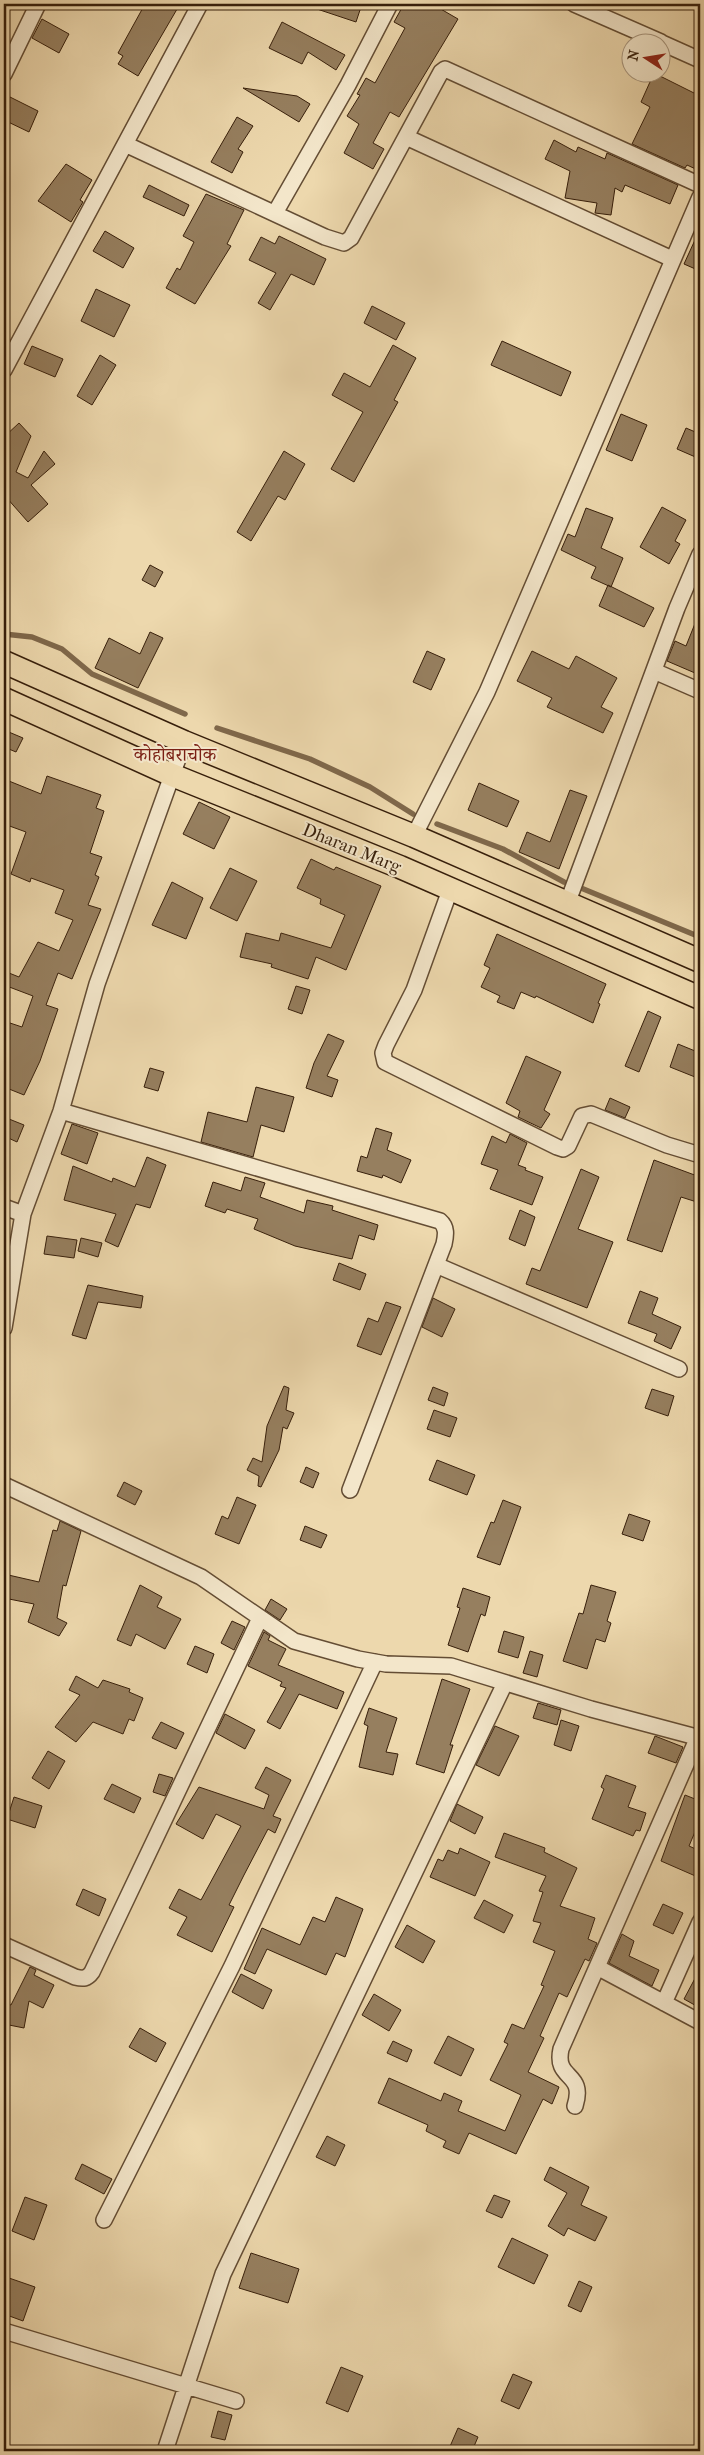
<svg xmlns="http://www.w3.org/2000/svg" width="704" height="2455" font-family="'IM FELL French Canon','Noto Serif Devanagari',serif">
<rect width="100%" height="100%" fill="#edd8ad"/>
<filter id="stains"><feTurbulence type="fractalNoise" baseFrequency=".004" numOctaves="4"/><feColorMatrix values="0 0 0 0 .2 0 0 0 0 .09 0 0 0 0 .02 0 0 0 .5 -.17"/></filter>
<radialGradient id="worn" r=".72"><stop offset=".6" stop-color="#630" stop-opacity="0"/><stop offset="1" stop-color="#630" stop-opacity=".3"/></radialGradient>
<g fill="none" stroke-linecap="round" stroke-linejoin="round">
<path stroke="#7f684b" stroke-width="5.5" d="M4,634l28,3 30,12 30,25 93,40
M217,728l93,31 60,28 43,27
M437,824l66,25 61,33
M581,888l119,49"/>
</g>
<path fill="#967f5f" stroke="#371f0b" d="M145,4h35l-42,72 -20,-12 5,-8 -5,-3z
M309,4h53l-6,18 -48,-16z
M404,4h37l-2,4 19,11 -59,98 -9,-5 -17,31 11,6 -11,20 -29,-16 15,-29 -12,-8 13,-21 -3,-1 9,-16 9,5 30,-55 -11,-6z
M42,19l27,15 -10,19 -27,-15z
M282,22l63,33 -9,15 -28,-18 -6,12 -33,-16z
M654,73l46,23v75l-13,-6 -2,3 -53,-24 18,-37 -9,-5z
M243,88l54,8 13,8 -11,18z
M10,97l28,14 -9,21 -25,-12v-11z
M237,117l16,9 -15,23 5,3 -11,21 -21,-11z
M554,140l22,12 2,-5 27,12 2,-6 71,32 -8,19 -45,-19 -3,7 -7,-4 -4,27 -16,-2 2,-10 -32,-5 5,-27 -25,-12z
M66,164l26,16 -12,20 3,2 -12,20 -33,-21z
M149,185l40,20 -5,11 -41,-19z
M206,194l38,16 -17,34 4,2 -36,58 -29,-16 11,-20 3,2 14,-28 -11,-6z
M700,229v42l-16,-7z
M105,231l29,17 -11,20 -30,-17z
M279,236l47,23 -12,26 -23,-11 -21,36 -12,-7 18,-30 -27,-13 12,-23 14,7z
M96,289l34,16 -16,32 -33,-16z
M372,306l33,17 -9,17 -32,-17z
M502,341l69,31 -10,24 -70,-31z
M393,345l23,13 -22,42 4,2 -44,80 -23,-13 32,-57 -31,-17 12,-22 26,14z
M32,346l31,13 -8,18 -31,-13z
M100,355l16,10 -24,40 -15,-9z
M621,414l26,11 -15,36 -26,-11z
M19,423l12,13 -15,36 12,6 16,-27 11,13 -24,21 17,19 -20,18 -22,-25 -2,3v-63z
M686,428l14,6v25l-23,-10z
M284,451l21,13 -20,36 -7,-4 -27,45 -14,-9z
M662,507l24,13 -11,21 5,3 -11,20 -29,-17z
M586,508l27,10 -12,30 22,10 -12,29 -20,-9 5,-11 -35,-17 7,-16 7,3z
M150,565l13,7 -8,15 -13,-7z
M608,585l46,23 -10,19 -45,-21z
M700,611v50l-5,12 -28,-12 8,-20 11,5z
M150,632l13,6 -25,50 -43,-20 14,-30 31,16z
M427,651l18,8 -14,31 -18,-8z
M532,651l37,18 7,-13 41,22 -16,29 12,6 -10,20 -56,-26 5,-9 -35,-17z
M4,730l19,8 -7,14 -12,-5z
M47,776l54,19 -5,13 8,3 -14,42 12,4 -7,18 4,2 -11,28 13,4 -29,70 -14,-6 -12,32 12,4 -18,52 -16,34 -20,-8v-66l18,6 11,-31 -29,-11v-14l15,6 19,-35 21,9 14,-31 -18,-7 9,-23 -33,-12 -1,4 -19,-8 15,-42 -22,-8v-45l37,15z
M479,783l40,18 -12,26 -39,-17z
M570,790l17,6 -28,73 -40,-17 8,-20 23,10z
M199,802l31,15 -16,32 -31,-15z
M311,859l23,11 2,-3 45,19 -35,84 -30,-13 -8,22 -37,-12 1,-3 -32,-7 6,-24 33,8 2,-8 50,15 14,-33 -25,-11 1,-5 -24,-11z
M230,868l27,13 -20,40 -27,-13z
M172,882l31,16 -17,41 -34,-14z
M497,934l109,50 -8,19 2,1 -7,19 -57,-27 -1,2 -14,-6 -7,17 -17,-7 3,-6 -19,-9 9,-19 -6,-3z
M296,986l14,4 -8,24 -14,-5z
M648,1011l13,6 -22,55 -14,-6z
M328,1034l16,7 -17,35 11,4 -6,17 -26,-9 8,-25z
M678,1044l22,9v26l-30,-12z
M526,1056l35,16 -17,38 6,4 -9,14 -23,-11 2,-6 -14,-8z
M150,1068l14,4 -6,19 -14,-4z
M256,1087l38,10 -10,35 -23,-7 -8,32 -52,-15 7,-30 39,10z
M610,1098l20,9 -5,11 -20,-8z
M4,1117l20,8 -7,17 -13,-6z
M72,1124l26,9 -11,31 -26,-10z
M376,1128l16,5 -5,17 24,10 -10,23 -18,-8 -1,3 -25,-7 4,-15 6,2z
M510,1134l17,9 -9,22 8,3 -1,2 18,7 -11,28 -42,-16 8,-19 -17,-6 11,-28 14,7z
M147,1157l19,8 -16,43 -14,-4 -18,43 -13,-6 11,-27 -52,-14 9,-34 39,16 1,-4 22,9z
M654,1160l46,17v26l-19,-6 -19,55 -35,-12z
M581,1169l18,8 -21,52 35,13 -26,66 -61,-24 6,-16 8,3z
M245,1177l20,6 -5,14 44,16 3,-13 26,6 -1,4 46,15 -4,15 -15,-5 -7,24 -57,-13 -41,-17 4,-10 -31,-10 -2,4 -20,-7 8,-24 28,9z
M520,1210l15,7 -10,29 -16,-7z
M47,1236l30,4 -3,18 -30,-4z
M81,1238l21,5 -4,14 -20,-6z
M339,1263l27,11 -6,16 -27,-10z
M88,1285l55,11 -2,12 -43,-6 -12,37 -14,-4z
M640,1291l18,7 -6,16 29,13 -10,22 -17,-8 3,-7 -29,-11z
M433,1298l22,11 -13,28 -20,-10z
M386,1302l15,5 -20,48 -24,-9 11,-28 10,4z
M284,1386l5,2 -3,22 8,3 -7,16 -4,-2 -4,23 -18,37 -3,-1 1,-10 -12,-6 6,-12 9,4 5,-36z
M433,1387l15,6 -4,13 -16,-6z
M652,1389l22,7 -6,20 -23,-8z
M434,1410l23,8 -7,19 -23,-8z
M437,1460l38,15 -8,20 -38,-15z
M306,1467l13,6 -6,15 -13,-6z
M124,1482l18,9 -7,14 -18,-9z
M237,1497l19,8 -17,39 -24,-10 7,-18 6,3z
M503,1500l18,7 -21,58 -23,-8 14,-35 3,1z
M629,1514l21,7 -7,20 -21,-7z
M60,1521l21,10 -15,55 -3,-1 -6,33 10,5 -8,13 -31,-14 6,-18 -30,-6v-24l35,8 14,-52 4,1z
M305,1526l22,9 -6,13 -21,-8z
M140,1585l22,12 -5,10 24,12 -16,30 -29,-15 -5,12 -14,-6z
M591,1585l25,7 -9,29 4,2 -6,19 -9,-3 -9,30 -24,-8 16,-48 4,1z
M463,1588l27,9 -5,19 -4,-2 -13,38 -20,-7 12,-37 -3,-1z
M271,1599l16,10 -7,11 -15,-10z
M232,1621l13,6 -11,23 -13,-7z
M504,1631l20,6 -6,21 -20,-6z
M264,1632l6,4 -2,4 18,9 -8,16 66,27 -7,17 -38,-15 -19,35 -13,-7 19,-34 -6,-2 2,-4 -34,-16z
M195,1646l19,8 -7,19 -20,-9z
M530,1651l13,4 -6,22 -14,-4z
M76,1676l22,12 5,-8 27,9 -1,3 14,6 -9,23 -5,-2 -6,15 -30,-12 -17,20 -21,-15 25,-32 -11,-5z
M442,1679l28,10 -20,56h3l-9,28 -28,-9z
M538,1703l23,7 -4,15 -24,-7z
M369,1708l28,10 -11,34 12,2 -5,21 -34,-8 9,-41 -4,-2z
M225,1714l30,16 -10,19 -29,-16z
M561,1720l18,6 -8,25 -17,-6z
M161,1722l23,11 -8,16 -24,-11z
M495,1726l24,10 -20,40 -23,-11z
M655,1736l28,11 -7,16 -28,-10z
M48,1751l17,10 -16,28 -17,-11z
M700,1755v17l-6,-2z
M266,1767l25,13 -18,36 8,3 -6,14 -7,-4 -24,46 -15,30 5,2 -22,45 -35,-17 10,-18 -18,-9 10,-19 22,11 40,-74 -25,-12 -13,25 -27,-15 23,-37 65,22 5,-14 -14,-7z
M159,1774l14,4 -8,18 -12,-4z
M606,1775l30,11 -8,21 18,6 -6,18 -4,-1 -3,6 -41,-17 12,-30 -3,-2z
M112,1784l29,14 -7,15 -30,-14z
M685,1795l15,6v19l-11,26 11,5v27l-39,-17z
M14,1797l28,9 -7,22 -28,-9z
M457,1804l26,13 -8,17 -25,-13z
M504,1833l41,15 -1,4 33,16 -17,38 35,12 -7,21 9,4 -8,18 -4,-2 -18,38 -8,-4 -19,43 4,2 -16,34 31,15 -7,17 -9,-5 -27,55 -47,-21 -10,21 -16,-7 3,-6 -20,-10 2,-6 -50,-22 11,-25 52,23 3,-8 18,8 -4,10 47,20 16,-36 -31,-15 18,-36 -4,-2 8,-18 12,5 20,-43 -3,-1 14,-34 -22,-9 8,-19 -8,-2 10,-29 -4,-1 7,-15 -51,-19z
M460,1848l30,14 -15,34 -45,-19 8,-18 5,2 5,-11 10,4z
M83,1889l23,10 -7,17 -23,-11z
M336,1897l27,12 -18,48 -9,-4 -10,22 -59,-26 -12,25 -11,-5 18,-41 38,17 13,-28 12,5z
M484,1900l29,15 -9,18 -30,-15z
M663,1904l20,9 -10,21 -20,-9z
M407,1925l28,16 -12,22 -28,-16z
M622,1934l12,7 -5,15 30,14 -7,16 -43,-23z
M30,1967l6,3 -2,5 20,10 -11,23 -14,-7 -5,27 -20,-4 3,-20 4,1z
M700,1969v39l-16,-9z
M241,1974l31,16 -9,19 -31,-17z
M374,1994l27,16 -12,21 -27,-16z
M140,2028l26,15 -10,19 -27,-15z
M448,2036l26,13 -13,27 -27,-13z
M393,2041l19,9 -5,12 -20,-9z
M327,2136l18,9 -10,21 -19,-9z
M82,2164l30,15 -8,15 -29,-15z
M550,2167l39,20 -8,18 26,12 -12,24 -27,-13 -4,8 -16,-10 19,-33 -23,-13z
M494,2195l16,6 -8,17 -16,-7z
M25,2197l22,8 -13,35 -22,-9z
M512,2238l36,17 -14,29 -36,-17z
M251,2253l48,16 -11,34 -49,-15z
M9,2278l26,9 -12,34 -19,-7v-22z
M579,2281l13,6 -11,25 -13,-6z
M341,2367l22,9 -15,36 -22,-9z
M513,2374l19,8 -13,27 -18,-8z
M218,2411l14,4 -7,25 -14,-3z
M458,2428l20,9 -6,14h-24z"/>
<g fill="none" stroke-linecap="round" stroke-linejoin="round">
<defs>
<path id="minor" d="M574,4l87,38
M662,43l38,17
M4,74l34,-70
M406,137l266,122
M125,144l200,93 19,6 7,-5 90,-166 4,-3 255,116
M275,213l73,-128 42,-81
M4,370l196,-366
M654,671l46,20
M414,836l73,-144 213,-495
M450,890l-36,100 -28,55 -3,8 2,9 172,85 6,2 5,-3 14,-30 9,-2 76,31 33,10
M567,904l110,-296 23,-54
M61,1111l379,110c7,6 6,14 4,23l-94,246
M4,1207l19,7
M436,1265l243,104
M4,1328l19,-114 38,-103 36,-127 87,-242
M4,1485l197,92 93,64 64,18 28,5 65,2 140,43 109,29
M4,1945l71,32c8,2 12,2 17,-5l168,-354
M597,1967l103,55
M664,2003l36,-81
M575,2106c11,-35 -21,-25 -14,-57l137,-312
M104,2220l128,-254 143,-304
M4,2331l232,70
M165,2451l58,-177 282,-591"/>
<path id="primary" d="M4,662l180,80 230,94 286,125
M4,699l168,76 228,92 300,131"/>
</defs>
<use href="#minor" stroke="#644d34" stroke-width="18"/>
<use href="#primary" stroke="#371f0b" stroke-width="25"/>
<use href="#minor" stroke="#f3e6ca" stroke-width="15"/>
<use href="#primary" stroke="#edd8ad" stroke-width="22"/>
</g>
<g text-anchor="middle" stroke-width="4" stroke-linejoin="round" paint-order="stroke">
<g font-size="18" fill="#371f0b" stroke="#f3e6ca">
<text transform="translate(352 848) rotate(22)" y="6">Dharan Marg</text>
</g>
<g font-size="19" fill="#7a1f14" stroke="#f3e6ca">
<text x="175" y="761">कोहोबराचोक</text>
</g>
</g>
<rect width="704" height="2455" fill="none" stroke="#edd8ad" stroke-width="20"/>
<rect x="5" y="5" width="694" height="2445" fill="none" stroke="#371f0b" stroke-width="2.5"/>
<rect x="10" y="10" width="684" height="2435" fill="none" stroke="#371f0b"/>
<g transform="translate(646 58) rotate(282)"><circle r="24" fill="#f3e6ca" stroke="#a8967e"/>
<path d="M0-4L9 19L0 12L-9 19Z" fill="#8f2418"/>
<text y="-8" font-size="14" font-weight="bold" text-anchor="middle" fill="#371f0b">N</text>
</g>
<rect width="100%" height="100%" filter="url(#stains)"/>
<rect width="100%" height="100%" fill="url(#worn)"/>
</svg>
